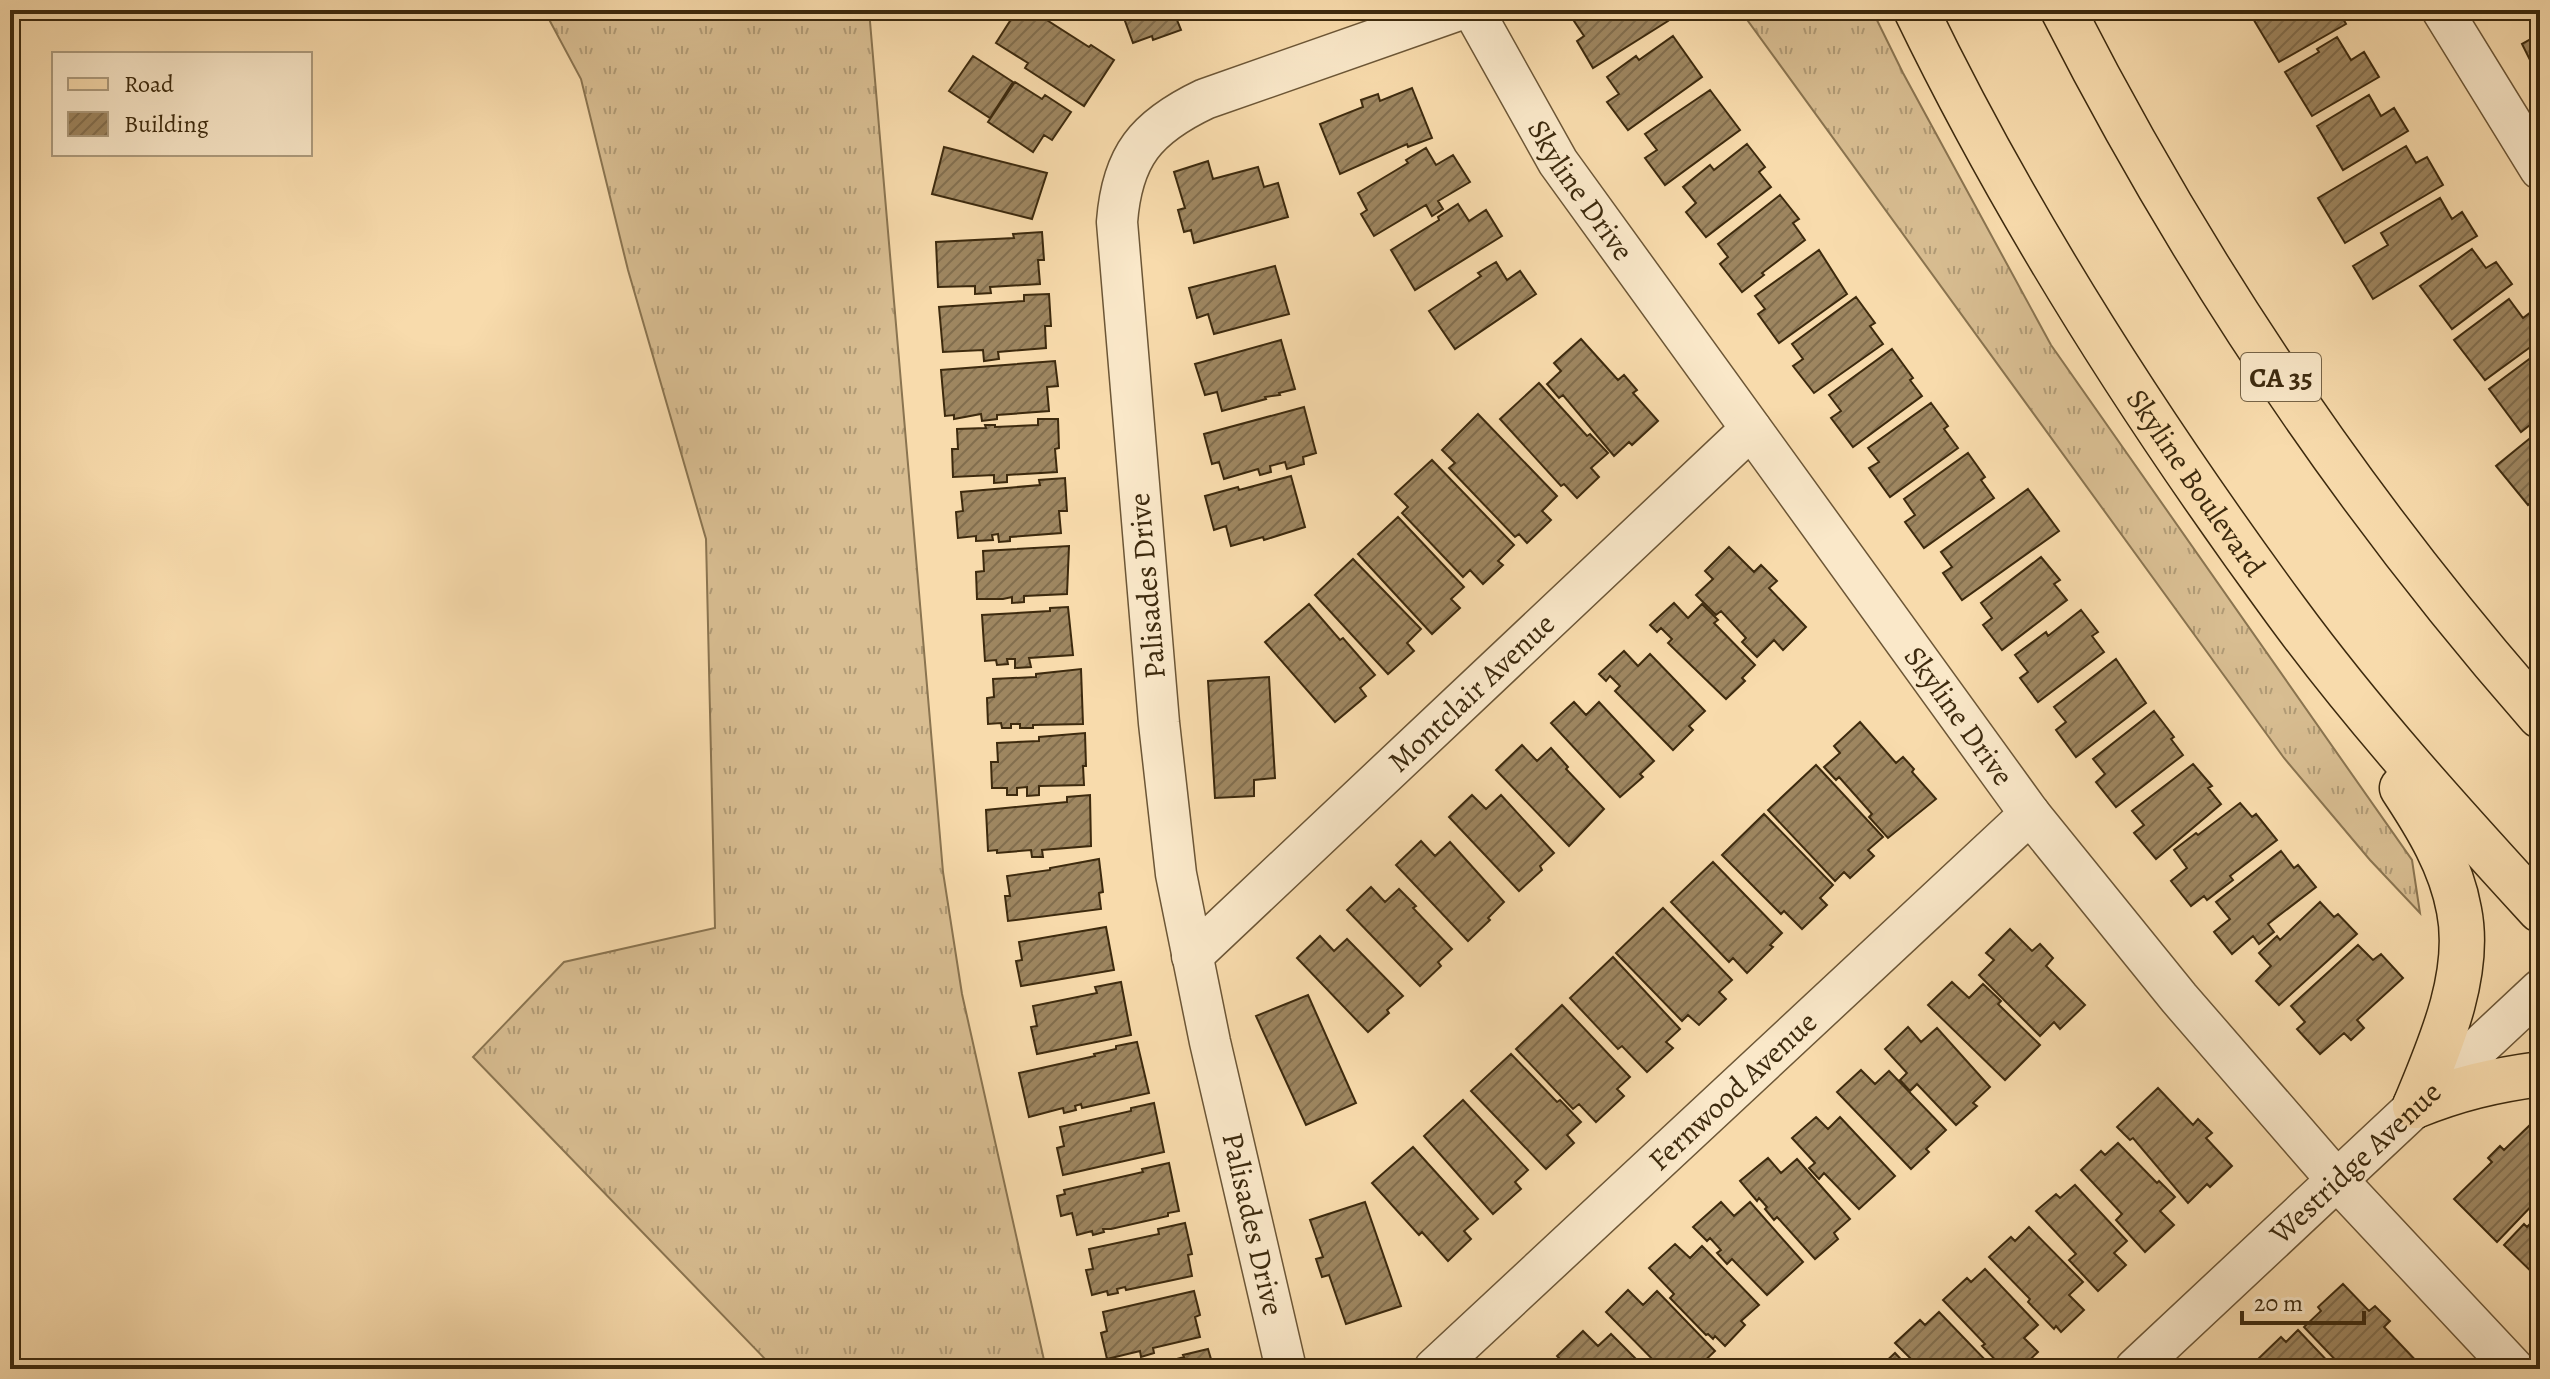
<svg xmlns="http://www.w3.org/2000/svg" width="2550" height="1379" font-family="Alegreya,serif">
<defs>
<pattern id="grass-tufts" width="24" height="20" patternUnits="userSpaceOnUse" patternTransform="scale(2)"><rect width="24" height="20" fill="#d8bd91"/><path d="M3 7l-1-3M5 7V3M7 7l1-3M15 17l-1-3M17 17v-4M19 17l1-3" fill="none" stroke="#b09a75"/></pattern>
<pattern id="building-hatch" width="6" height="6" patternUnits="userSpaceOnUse" patternTransform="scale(2)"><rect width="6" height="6" fill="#9e8660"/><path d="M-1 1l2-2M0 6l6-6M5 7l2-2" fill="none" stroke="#826e4e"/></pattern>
</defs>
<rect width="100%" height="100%" fill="#f8dbac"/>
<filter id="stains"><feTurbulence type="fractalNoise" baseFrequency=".0025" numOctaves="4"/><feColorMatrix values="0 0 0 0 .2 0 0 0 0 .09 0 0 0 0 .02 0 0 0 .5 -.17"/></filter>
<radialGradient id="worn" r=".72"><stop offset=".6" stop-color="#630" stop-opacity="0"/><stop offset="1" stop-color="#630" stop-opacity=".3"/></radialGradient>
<path fill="url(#grass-tufts)" stroke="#8a7450" stroke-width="2" d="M544,10h325l74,862 19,122 84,375h-275l-4,-8 -294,-304 91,-95 151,-34 -9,-389 -78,-269 -47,-191z
M1740,10h132l31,63 148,272 361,515 8,53 -50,-53 -86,-102z"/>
<path fill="url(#building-hatch)" stroke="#3d2a0e" stroke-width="2" d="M1017,10h14l58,37 2,-2 23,15 -30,46 -59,-38 3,-5 -32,-20z
M1121,10h52l8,20 -28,10 -1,-4 -19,7z
M1258,10h22l-20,7z
M1592,10h69l7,11 -75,47 -16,-27 7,-5 -10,-15z
M2265,10h73l8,14 -67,38 -27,-45z
M2540,34v54l-4,2 -5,-10 7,-4 -16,-32z
M1673,36l29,41 -74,53 -21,-28 12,-8 -12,-17 29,-21 3,4z
M2337,37l14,23 13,-8 15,25 -67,39 -27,-44 34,-20 -2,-3z
M973,56l40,26 -23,36 -41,-27z
M1015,82l27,17 3,-4 26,17 -19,28 -8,-5 -11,17 -45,-30z
M1412,88l20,50 -24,9 -1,-3 -67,30 -20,-50 43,-17 -2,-7 17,-6 2,7z
M1710,90l30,40 -75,55 -20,-27 12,-8 -12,-16z
M2369,95l12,21 13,-8 14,23 -65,39 -26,-44z
M1747,144l18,23 -6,5 12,15 -65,50 -20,-25 10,-9 -13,-16 27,-22 4,5z
M2406,146l10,17 11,-6 16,28 -98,58 -27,-45z
M944,147l103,26 -15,46 -100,-25z
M1426,148l10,17 17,-10 17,27 -32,19 5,8 -11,7 -6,-11 -52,31 -13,-22 6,-4 -9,-17 50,-30 -2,-3z
M1208,161l5,18 45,-12 6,20 14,-4 10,34 -94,26 -3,-13 -7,2 -6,-22 7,-2 -11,-36z
M1780,195l19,24 -6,4 12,17 -43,33 2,2 -22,17 -22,-28 8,-7 -10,-13z
M2440,198l12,21 10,-7 15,24 -104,63 -20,-33 35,-21 -7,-12z
M1458,204l11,17 17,-11 16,26 -87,54 -24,-40 48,-30 -1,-3z
M1042,232l2,28h-6l2,24 -50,3 1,6 -16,1v-8l-37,1 -2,-45 78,-4 -1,-4z
M2472,249l14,19 10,-6 16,22 -60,45 -32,-43z
M1819,250l28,44 -68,49 -21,-29 7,-5 -10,-13z
M1496,262l11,18 13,-9 16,23 -81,55 -26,-38 52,-35 -3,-3z
M1275,266l14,48 -75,20 -6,-20 -11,4 -8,-30z
M1049,294l2,32h-6l1,22 -48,4 1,7 -15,2 -1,-11 -40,2 -4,-45 85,-6v-6z
M1856,297l19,26 -5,3 13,18 -69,49 -21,-27 10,-7 -11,-15z
M2509,299l14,19 8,-6 9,13v15l-55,40 -31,-40z
M1581,339l37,41 6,-5 13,15 -4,3 25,28 -26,24 -3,-3 -15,14 -51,-61 -4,3 -12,-14 14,-13 -7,-8z
M1281,340l14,49 -16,4 1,2 -15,2 1,2 -44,12 -5,-19 -12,3 -10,-31z
M1892,349l21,29 -3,2 12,16 -69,51 -22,-29 10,-7 -12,-16z
M2540,351v66l-19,15 -32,-43z
M1055,361l3,25 -11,1 2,24 -52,4v4l-15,2 -1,-7 -27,5v-4l-9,1 -4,-46z
M1539,383l48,53 3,-2 18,19 -17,15 8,9 -22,21 -13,-14 -3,2 -61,-67z
M1931,403l17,23 -4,3 14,19 -68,49 -21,-29 10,-6 -11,-14z
M1304,407l12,46 -13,4 1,7 -17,5 -2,-7 -15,4 1,6 -11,3 -2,-6 -34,10 -5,-17 -7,2 -8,-30z
M1478,414l79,82 -15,15 9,9 -24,23 -8,-9 -4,3 -66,-69 6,-5 -13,-13z
M1038,419h20l1,29 -4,1 2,23 -50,3v7l-13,1v-8l-41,2 -1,-28h6l-1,-20 29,-1 -1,-3h10v2l43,-2z
M2540,430v65l-12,10 -32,-39z
M1968,453l17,24 -4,3 13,18 -70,50 -19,-26 10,-7 -11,-16z
M1432,460l82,85 -16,16 5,4 -20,19 -13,-14 -7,7 -61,-64 6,-6 -13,-13z
M1291,476l14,51 -41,13 -1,-3 -32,9 -5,-20 -12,4 -9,-34 33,-9 1,3z
M1065,478l2,33h-8l2,22 -51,4v4l-11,1 -1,-8 -6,1 1,5 -17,1v-5l-18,2 -2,-26 7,-1 -2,-19 79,-7 -1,-5z
M2028,489l31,42 -97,69 -19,-27 9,-6 -11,-15z
M1398,517l66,70 -13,12 9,9 -28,26 -74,-80z
M1069,546l-2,48 -43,2v6l-12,1v-6l-9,2h-26l-1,-27 8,-1 -1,-20z
M1729,547l25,25 7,-7 16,16 -8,7 37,39 -23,23 -9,-10 -17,17 -15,-15 4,-4 -25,-27 -5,4 -20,-20 17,-16 -8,-8z
M2041,557l19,23 -6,4 13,16 -65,50 -19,-25 9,-7 -11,-15z
M1353,559l68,70 -14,14 7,8 -26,23 -73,-79z
M1674,603l14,15 14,-14 16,16 -4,3 41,42 -13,13 3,3 -19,18 -58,-56 4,-4 -11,-11 -4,4 -7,-7z
M1309,604l31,36 3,-2 32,37 -15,13 6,8 -31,26 -70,-80z
M1068,607l5,48 -44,3 2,9 -16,1v-9h-8l1,5 -11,1 -1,-5 -11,1 -3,-46 68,-4v-3z
M2081,610l17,22 -6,4 12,16 -66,50 -18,-24 8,-6 -13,-17 31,-23 2,4z
M1624,651l14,15 12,-12 55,57 -16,15 4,4 -20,20 -58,-59 5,-5 -10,-10 -4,5 -7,-7z
M2116,659l30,44 -70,54 -20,-27 10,-8 -12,-15z
M1081,669l2,55 -50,1v3h-13v-4h-9v4h-9l-1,-5 -13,1 -1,-26 7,-1 -1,-18 43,-2v-3z
M1269,677l6,101 -21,2v16l-39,2 -7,-117z
M1574,702l12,13 13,-13 55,59 -14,13 3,3 -23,20 -69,-74z
M2154,711l20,26 -3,2 12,16 -67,52 -20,-25 9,-8 -12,-15z
M1860,722l36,41 7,-6 11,12 -2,3 24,27 -48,39 -19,-21 3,-3 -33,-37 -3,3 -12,-13 16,-14 -6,-7z
M1085,733l1,33h-3l1,19 -45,1v9l-12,1v-9l-10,1v7h-10v-7h-15l-1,-26h7l-1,-19 42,-2v-4z
M1522,745l15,16 14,-13 17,19 -2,2 38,40 -35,37 -73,-76z
M2193,764l19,22 -4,2 13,16 -65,55 -22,-26 10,-8 -12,-14z
M1816,765l67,72 -15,13 6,6 -24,22 -6,-6 -9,9 -67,-71z
M1090,795l1,51 -49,4 1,7h-11l-1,-7 -34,3v-3l-9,1 -2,-41 81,-8v-5z
M1472,795l14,14 15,-14 53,58 -14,13 2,4 -23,21 -70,-74z
M2240,803l12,14 4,-3 21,26 -47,36 3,4 -26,20 -3,-4 -13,10 -20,-25 16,-13 -13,-18 22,-17 2,2z
M1764,814l69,71 -13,13 7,7 -25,24 -18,-18 -3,3 -59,-59z
M1421,841l14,15 15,-14 54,60 -16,16 2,2 -22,21 -72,-76z
M2281,851l13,17 4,-3 18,22 -48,37 6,8 -15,12 -6,-8 -21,18 -18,-22 16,-13 -14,-17z
M1099,859l4,33 -4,1 2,16 -93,12 -3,-25h5l-3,-20 43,-6v-2z
M1713,862l69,71 -12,12 3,2 -26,26 -14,-15 -4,4 -58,-60z
M1371,887l14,15 14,-13 17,17 -3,2 39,41 -14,13 3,4 -21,20 -73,-76z
M2320,902l14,15 4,-3 19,20 -78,71 -23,-24 15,-15 -12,-13 18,-17 3,4z
M1663,908l69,72 -13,12 7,7 -27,26 -11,-10 -6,6 -66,-68z
M1106,927l8,43 -93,16 -5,-25 6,-1 -3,-18z
M2010,929l22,22 8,-7 13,14 -7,8 39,39 -25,24 -6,-7 -14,14 -61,-61 15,-15 -8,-7z
M1320,936l14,15 13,-12 56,57 -16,14 2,3 -21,19 -71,-74z
M2358,945l15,15 8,-6 22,24 -46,42 7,8 -13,12 -7,-7 -24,21 -23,-25 8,-7 -14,-16z
M1613,957l67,72 -14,13 7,6 -26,24 -25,-26 -4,3 -48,-51z
M1121,982l10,53 -94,19 -6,-27 6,-1 -4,-20 64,-13 -2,-6z
M1952,982l17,16 14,-14 18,17 -3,3 42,41 -35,35 -77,-75z
M1308,995l48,108 -50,22 -50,-109z
M1562,1005l68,72 -13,12 7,7 -28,26 -17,-18 -6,5 -57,-60z
M1908,1027l13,15 16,-14 53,59 -17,16 4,3 -21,19 -39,-41 -7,7 -10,-11 7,-7 -22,-24z
M1137,1042l12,51 -67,15 -1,-4 -6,2 1,4 -12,3 -1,-5 -34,9 -10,-44 76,-17 -1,-2 22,-5v-3z
M1511,1054l46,48 3,-2 21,22 -14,13 7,8 -28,26 -75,-78z
M1861,1070l14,14 14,-13 57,59 -20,19 3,3 -18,17 -74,-77z
M2158,1088l35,37 5,-6 14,14 -6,5 26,28 -22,21 -3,-3 -19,19 -55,-65 -3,2 -13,-13z
M1463,1100l65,70 -13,12 6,7 -28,25 -69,-78z
M1154,1103l10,49 -101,23 -6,-27 7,-2 -4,-19 71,-16v-3z
M1816,1117l12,12 12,-12 55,59 -36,33 -35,-36 -5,6 -10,-11 6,-5 -23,-25z
M2532,1123l8,8v66l-43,45 -43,-43 38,-37 -4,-4 12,-12 4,4z
M2118,1143l39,40 2,-2 16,16 -15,14 14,14 -29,27 -29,-32 6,-6 -41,-44 20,-19 4,4z
M1413,1147l65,72 -14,12 7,8 -23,22 -26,-29 -3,3 -47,-52z
M1768,1158l13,15 16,-14 53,60 -16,14 4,6 -23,20 -38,-42 -3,3 -9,-11 2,-2 -8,-9 -2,3 -17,-20z
M1169,1163l10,48 -11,2v3l-57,13h-8l1,3 -11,3 -1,-4 -15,4 -5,-22 -11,3 -4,-20 8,-2 -1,-4 79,-18 -1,-3z
M2075,1185l52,56 -13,12 12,12 -28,26 -29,-31 7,-6 -40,-43 20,-17 4,4z
M1365,1202l36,104 -55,18 -17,-49 -7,2 -6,-18 7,-2 -13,-37z
M1721,1202l13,14 16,-14 53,60 -36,33 -35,-36 -5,5 -10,-11 4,-3 -11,-12 -3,3 -14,-14z
M2540,1214v66l-36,-35 20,-21 3,3z
M1185,1223l7,31 -4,1 4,21 -66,14 -1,-3 -8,2 1,4 -10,2 -1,-4 -15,4 -6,-25 7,-1 -4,-20 70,-15 -1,-5z
M2029,1227l54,55 -14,13 15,15 -23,22 -5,-6 -2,3 -26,-27 2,-3 -41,-42 22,-20 4,4z
M1675,1244l15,14 12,-12 57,59 -18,16 4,4 -20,21 -10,-10 -2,3 -5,-5 -2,1 -36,-37 4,-4 -25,-26z
M1985,1269l53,56 -14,13 14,14 -18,17h-16l-22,-23 3,-2 -42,-44 24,-22 4,4z
M2343,1284l26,27 6,-5 15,15 -6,6 36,38 -5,4h-71l-40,-42 17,-16 -3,-4z
M1628,1290l15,15 14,-14 58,60 -19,18h-34l-56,-57z
M1194,1291l6,24 -5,2 5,20 -47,11 1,5 -13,4 -1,-6 -33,8 -6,-26 6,-2 -4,-19z
M1939,1312l53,55 -64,2 -3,-3 -4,3 -26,-26 25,-23 5,5z
M2298,1330l37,39h-70l-8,-9 24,-23 5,5z
M1583,1331l15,15 13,-12 35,35h-77l-12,-13z
M1208,1349l6,20h-73l43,-12 -1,-2z
M1895,1353l15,16h-41l7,-6 4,4z"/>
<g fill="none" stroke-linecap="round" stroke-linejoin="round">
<defs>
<g id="minor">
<path id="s1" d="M1473,10l85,152 472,652 149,184 157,181 178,190"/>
<path d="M2442,10l98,159"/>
<path id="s2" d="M1192,956l559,-527"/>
<path d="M1286,1369l-76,-327 -34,-168 -17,-151 -42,-501c5,-66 29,-95 88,-123l254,-89"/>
<path id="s3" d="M1434,1369l596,-555"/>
<path id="s4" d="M2135,1369l405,-379"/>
</g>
<g id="primary">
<path id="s5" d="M1916,10c102,211 231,412 370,601 77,105 166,203 254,299"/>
<path d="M2063,10c129,253 290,493 477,706"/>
<path d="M2402,788c25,38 49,77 57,122 13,65 -20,138 -44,196"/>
<path d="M2415,1106c42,-17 79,-26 125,-32"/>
</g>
</defs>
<use href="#minor" stroke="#6c5636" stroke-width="43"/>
<use href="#primary" stroke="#3d2a0e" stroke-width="47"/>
<use href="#minor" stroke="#fae8c9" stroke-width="40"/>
<use href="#primary" stroke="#f8dbac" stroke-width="44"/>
</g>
<g text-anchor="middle" stroke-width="6" stroke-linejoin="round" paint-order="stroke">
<rect fill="#fae8c9" stroke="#766346" stroke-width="2" x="2241" y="353" width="80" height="48" rx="6"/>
<g font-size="28" font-weight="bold" fill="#3d2a0e">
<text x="2281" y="387">CA 35</text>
</g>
<g font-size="30" fill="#3d2a0e" stroke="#fae8c9">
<text dy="10" stroke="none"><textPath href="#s1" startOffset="210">Skyline Drive</textPath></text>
<text dy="10" stroke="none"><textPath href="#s5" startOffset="550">Skyline Boulevard</textPath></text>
<text transform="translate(1147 586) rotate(-95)" y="10">Palisades Drive</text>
<text dy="10" stroke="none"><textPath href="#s2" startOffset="384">Montclair Avenue</textPath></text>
<text dy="10" stroke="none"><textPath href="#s1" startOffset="858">Skyline Drive</textPath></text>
<text dy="10" stroke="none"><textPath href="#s3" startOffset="408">Fernwood Avenue</textPath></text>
<text dy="10" stroke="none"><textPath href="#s4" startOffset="302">Westridge Avenue</textPath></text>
<text transform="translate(1253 1224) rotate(77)" y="10">Palisades Drive</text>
</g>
</g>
<rect width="2550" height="1379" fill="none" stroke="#f8dbac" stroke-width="40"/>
<rect x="12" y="12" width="2526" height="1355" fill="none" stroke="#3d2a0e" stroke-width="4"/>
<rect x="20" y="20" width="2510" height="1339" fill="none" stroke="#3d2a0e" stroke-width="2"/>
<rect x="52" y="52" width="260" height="104" fill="#fae8c9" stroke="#ae9c7e" stroke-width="2"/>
<rect x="68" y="78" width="40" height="12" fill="#f8dbac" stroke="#ae9c7e" stroke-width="2"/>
<text x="124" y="92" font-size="24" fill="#3d2a0e">Road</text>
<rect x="68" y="112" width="40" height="24" fill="url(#building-hatch)" stroke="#ae9c7e" stroke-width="2"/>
<text x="124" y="132" font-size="24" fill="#3d2a0e">Building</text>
<path d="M2242 1311v12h122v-12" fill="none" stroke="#3d2a0e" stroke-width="4"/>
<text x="2254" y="1311" font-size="24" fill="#3d2a0e" stroke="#fae8c9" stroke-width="6" paint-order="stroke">20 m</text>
<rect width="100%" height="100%" filter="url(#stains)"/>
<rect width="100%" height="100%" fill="url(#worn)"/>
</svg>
